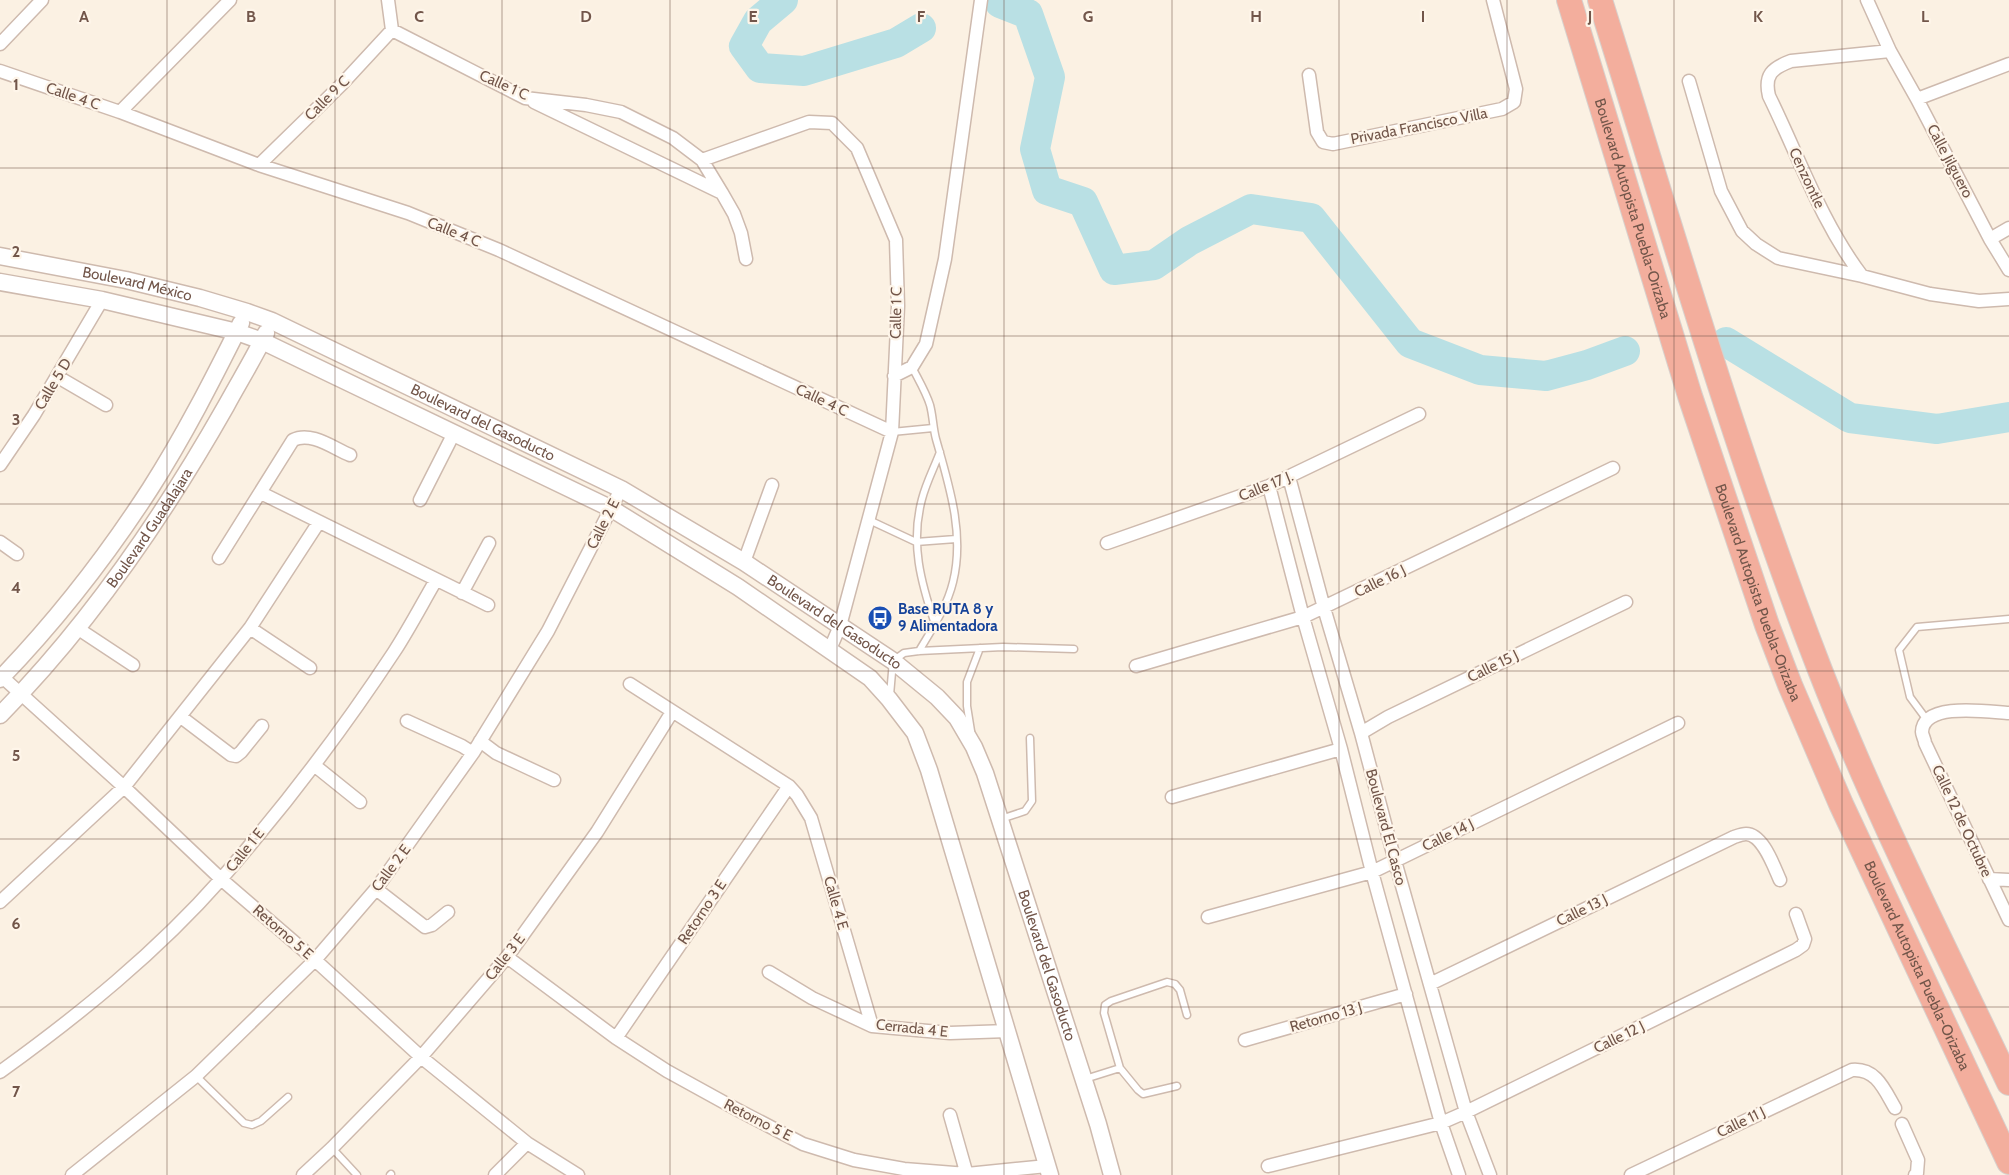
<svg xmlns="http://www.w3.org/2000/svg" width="2009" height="1175" font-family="Cabin,sans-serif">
<rect width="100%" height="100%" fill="#fbf1e3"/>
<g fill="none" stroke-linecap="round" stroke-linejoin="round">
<path stroke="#b9e0e4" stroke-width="30" d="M783,0l-25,21 -14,25 16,22 44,3 92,-28 25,-15
M1000,3l28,11 22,63 -15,72 12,41 36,12 31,68 40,-5 35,-24 62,-32 60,9 99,125 70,27 66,6 41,-11 38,-14
M1726,342l124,76 87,11 72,-12"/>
<defs>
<path id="service" d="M912,367c6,12 14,25 18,38 3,11 3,23 6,34 13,46 29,95 17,143 -6,25 -21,47 -34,69
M892,432l41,-4
M869,520l47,22 40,-3
M935,624c-14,-41 -25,-81 -13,-125 4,-16 12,-31 18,-47
M890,695l3,-34 11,-8 15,-2 84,-4 71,2
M1927,720l-17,-23 -11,-47 18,-23 92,-8
M971,731l-4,-25v-24l13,-34
M1001,819l24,-8 7,-10 -2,-63
M1120,1068l18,22 5,4 34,-8
M196,1076l48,47 8,2 9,-4 27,-24
M1085,1079l35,-11 -16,-55 1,-8 6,-4 56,-19 8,2 5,6 7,25
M332,1148l25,27
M390,1175l1,-1"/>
<path id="minor" d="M388,0l4,30 133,68 61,7 35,7 52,26 29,22 20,33 12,21 7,19 5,26
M1867,0l23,51 27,48 73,140 19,31
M0,44l42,-44
M0,71l120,41 139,53 149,48 91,37 393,182
M1309,75l8,57 6,10 10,2 169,-35 12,-7 2,-13 -23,-89
M1689,81l32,110 21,40 14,13 22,14 84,18 68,18 49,7 30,-2
M1917,99l92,-35
M534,102l188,91
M120,112l110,-112
M702,160l107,-38 23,1 25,25 39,92 2,66 -6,126 -52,194 -10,23
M259,165l83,-81 50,-54
M1990,239l19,-11
M1862,276c-41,-54 -63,-119 -93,-180 -5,-21 3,-28 22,-35l99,-10
M894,376l18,-9 14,-23 19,-85 36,-259
M58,377l48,28
M0,465l34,-50 68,-115
M1289,477l35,131 37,125 34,128 71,251 24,63
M1269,486l34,131 38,132 31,123 69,251 18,52
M261,493l227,112
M420,500l34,-67
M0,542l17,12
M1107,543l162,-57 150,-72
M219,558l74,-118c18,-9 40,8 57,15
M744,562l28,-77
M462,593l27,-50
M77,628l56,37
M250,628l60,40
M1136,666l167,-49 310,-149
M0,675l124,112 97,92 94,81 106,97 106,86 51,32
M630,684l159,102 8,9 14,23 61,208
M2009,713c-19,-1 -86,-12 -87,19 0,3 3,8 3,11l84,177
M181,717l50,38 5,1 5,-4 21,-26
M407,721l55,25 11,7
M1361,733l27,-16 238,-115
M480,741l16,12 58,27
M314,765l46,37
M1172,797l169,-48
M1989,879l20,1
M376,889l49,38 7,-2 16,-13
M0,902l124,-115 126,-159 69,-106
M1208,917l164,-45 306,-149
M507,957l109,81 51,33 69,38 67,35 51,16 50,9 63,5 80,-8
M769,972l43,26 60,28 78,7 58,-2
M1430,984l304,-147c3,-1 8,-3 12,-3 17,0 28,33 34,46
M616,1038l173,-252
M1245,1040l161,-46
M0,1072c79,-57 157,-120 222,-194 62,-71 120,-147 172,-226 15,-23 28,-48 42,-72
M950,1115l17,60
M1902,1124l16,36 -1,13 -2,2
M1268,1166l173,-43 25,-11 330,-162 7,-5 2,-6 -9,-25
M72,1175l124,-99 119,-116 61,-71 97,-136 75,-122 73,-142
M303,1175l29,-27 89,-91 86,-100 90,-125 75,-120
M495,1175l32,-32
M1631,1175l221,-105c24,-2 32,19 43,38"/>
<g id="tertiary">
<path id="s1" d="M0,256l126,24 74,18 47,14 25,9 349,168 123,73 149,99 44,36 20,21 17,29 11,26 113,351 14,51"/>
<path d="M0,282l102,18 135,32 25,9 350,168 126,78 132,91 19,21 26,34 14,37 121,405"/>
<path d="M0,679c56,-58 106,-122 150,-190 34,-53 63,-110 91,-166"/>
<path id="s2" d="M0,715c90,-91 163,-198 226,-309 13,-24 28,-48 40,-73"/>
</g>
<g id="motorway">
<path id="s3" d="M1569,0l121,396 77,229 23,60 51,119 168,358"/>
<path d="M1600,0c70,224 135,451 220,670 55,141 124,276 189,413"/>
</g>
</defs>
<use href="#service" stroke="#cebaae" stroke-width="9"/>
<use href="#minor" stroke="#cebaae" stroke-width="15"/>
<use href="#tertiary" stroke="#cebaae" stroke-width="19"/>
<use href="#motorway" stroke="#d8d0cc" stroke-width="26"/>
<use href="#service" stroke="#fff" stroke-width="6"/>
<use href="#minor" stroke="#fff" stroke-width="12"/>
<use href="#tertiary" stroke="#fff" stroke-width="16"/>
<use href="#motorway" stroke="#f3ae9d" stroke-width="24"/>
</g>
<path fill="none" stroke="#72564a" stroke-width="1" stroke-opacity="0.55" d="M167,0v1175M335,0v1175M502,0v1175M670,0v1175M837,0v1175M1004,0v1175M1172,0v1175M1339,0v1175M1507,0v1175M1674,0v1175M1842,0v1175M0,168h2009M0,336h2009M0,504h2009M0,671h2009M0,839h2009M0,1007h2009"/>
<defs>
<symbol id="bus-disc" viewBox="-11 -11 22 22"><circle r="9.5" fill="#1a4fb4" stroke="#fef5e9"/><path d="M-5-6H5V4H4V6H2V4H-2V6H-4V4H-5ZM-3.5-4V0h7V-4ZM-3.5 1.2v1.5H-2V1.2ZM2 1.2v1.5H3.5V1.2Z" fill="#fff"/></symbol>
</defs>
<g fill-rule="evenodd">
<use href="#bus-disc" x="866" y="604" width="28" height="28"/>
</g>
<g text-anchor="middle" stroke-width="4.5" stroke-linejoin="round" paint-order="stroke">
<g font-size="15" fill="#72564a" stroke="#fef5e9">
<text transform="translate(504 85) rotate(24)" y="5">Calle 1 C</text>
<text transform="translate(73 96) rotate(19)" y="5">Calle 4 C</text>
<text transform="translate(327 98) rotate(-45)" y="5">Calle 9 C</text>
<text transform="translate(1419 126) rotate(-11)" y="5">Privada Francisco Villa</text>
<text transform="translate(1950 161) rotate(62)" y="5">Calle Jilguero</text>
<text transform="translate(1807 178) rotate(65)" y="5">Cenzontle</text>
<text dy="5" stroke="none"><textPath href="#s3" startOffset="218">Boulevard Autopista Puebla-Orizaba</textPath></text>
<text transform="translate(454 232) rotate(22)" y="5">Calle 4 C</text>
<text dy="5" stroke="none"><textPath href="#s1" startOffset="140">Boulevard México</textPath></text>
<text transform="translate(896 313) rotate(-89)" y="5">Calle 1 C</text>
<text transform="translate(53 384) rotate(-59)" y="5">Calle 5 D</text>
<text transform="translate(822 400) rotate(25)" y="5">Calle 4 C</text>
<text dy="5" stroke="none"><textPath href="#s1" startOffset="514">Boulevard del Gasoducto</textPath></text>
<text transform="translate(1266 486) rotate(-22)" y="5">Calle 17 J.</text>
<text transform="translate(603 524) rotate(-63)" y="5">Calle 2 E</text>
<text dy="5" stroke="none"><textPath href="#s2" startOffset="240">Boulevard Guadalajara</textPath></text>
<text transform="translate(1380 581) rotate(-26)" y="5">Calle 16 J</text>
<text dy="5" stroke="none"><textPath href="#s3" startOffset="622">Boulevard Autopista Puebla-Orizaba</textPath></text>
<text dy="5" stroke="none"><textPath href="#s1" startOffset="919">Boulevard del Gasoducto</textPath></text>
<text transform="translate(1493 666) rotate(-26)" y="5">Calle 15 J</text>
<text transform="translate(1962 821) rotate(65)" y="5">Calle 12 de Octubre</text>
<text transform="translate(1386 827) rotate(75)" y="5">Boulevard El Casco</text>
<text transform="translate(1448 835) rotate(-26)" y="5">Calle 14 J</text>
<text transform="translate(245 850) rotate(-51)" y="5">Calle 1 E</text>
<text transform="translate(391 868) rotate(-53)" y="5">Calle 2 E</text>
<text transform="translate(836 903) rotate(74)" y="5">Calle 4 E</text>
<text transform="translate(1582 910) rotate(-26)" y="5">Calle 13 J</text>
<text transform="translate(702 912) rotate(-56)" y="5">Retorno 3 E</text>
<text transform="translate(283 932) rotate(41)" y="5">Retorno 5 E</text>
<text transform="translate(505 957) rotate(-52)" y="5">Calle 3 E</text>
<text dy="5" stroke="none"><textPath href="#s3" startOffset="1028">Boulevard Autopista Puebla-Orizaba</textPath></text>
<text dy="5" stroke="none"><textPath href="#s1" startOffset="1339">Boulevard del Gasoducto</textPath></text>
<text transform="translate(1326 1017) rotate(-16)" y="5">Retorno 13 J</text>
<text transform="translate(912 1028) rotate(6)" y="5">Cerrada 4 E</text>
<text transform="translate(1619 1037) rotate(-26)" y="5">Calle 12 J</text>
<text transform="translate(758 1120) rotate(27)" y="5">Retorno 5 E</text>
<text transform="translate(1741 1122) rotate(-26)" y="5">Calle 11 J</text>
</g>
<g font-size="15" font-weight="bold" fill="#164399" stroke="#fef5e9" text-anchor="start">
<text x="898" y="614">Base RUTA 8 y<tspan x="898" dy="17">9 Alimentadora</tspan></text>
</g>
</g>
<g font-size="16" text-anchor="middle" font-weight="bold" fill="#72564a" stroke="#fef5e9" stroke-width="4.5" stroke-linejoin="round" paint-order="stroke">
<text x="84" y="22">A</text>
<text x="251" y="22">B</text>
<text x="419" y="22">C</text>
<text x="586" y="22">D</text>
<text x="753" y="22">E</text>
<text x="921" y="22">F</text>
<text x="1088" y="22">G</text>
<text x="1256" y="22">H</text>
<text x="1423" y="22">I</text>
<text x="1590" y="22">J</text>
<text x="1758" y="22">K</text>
<text x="1925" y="22">L</text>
<text x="16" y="90">1</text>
<text x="16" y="257">2</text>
<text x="16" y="425">3</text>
<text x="16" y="593">4</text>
<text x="16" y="761">5</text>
<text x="16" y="929">6</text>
<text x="16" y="1097">7</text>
</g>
</svg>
